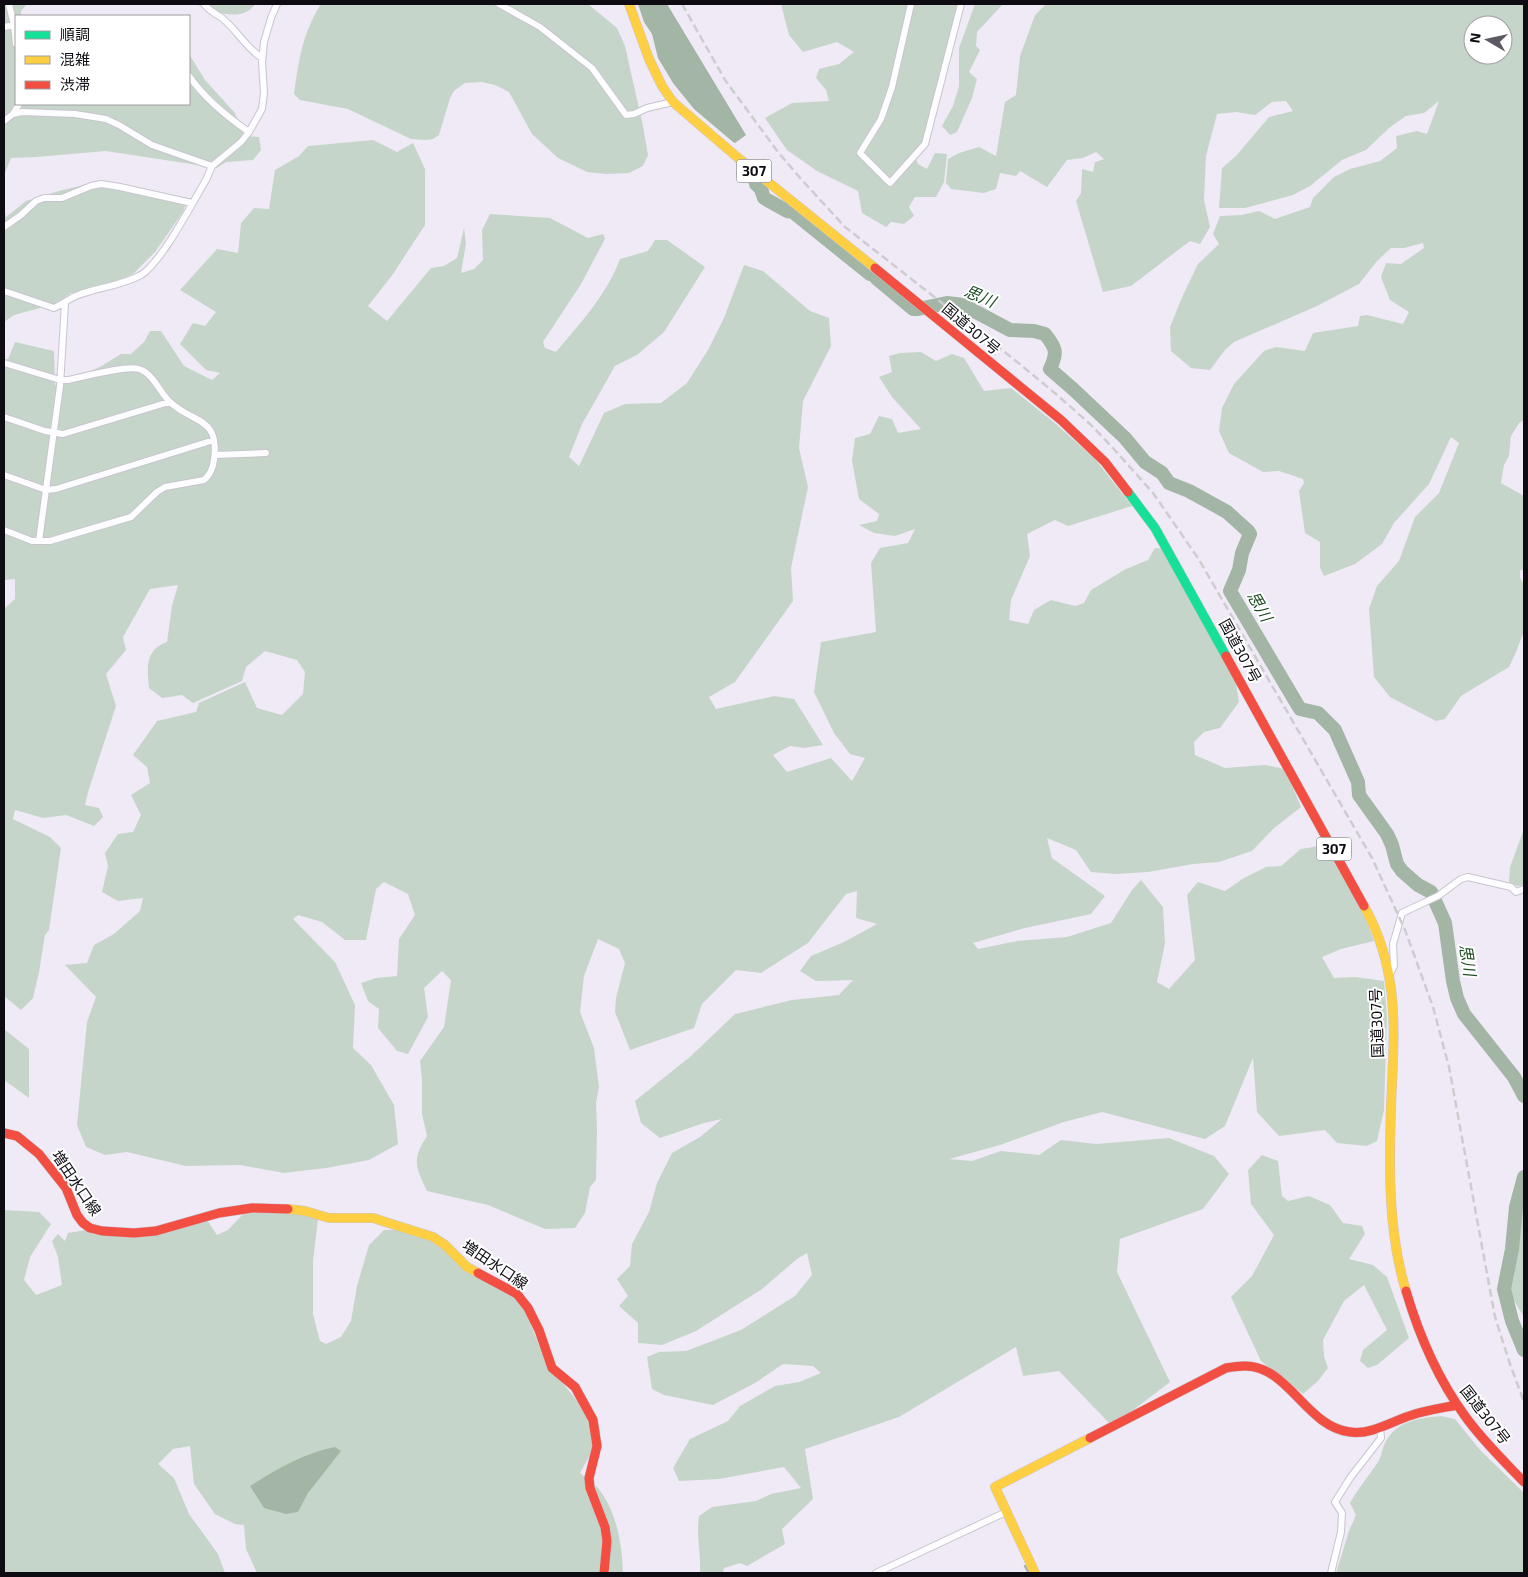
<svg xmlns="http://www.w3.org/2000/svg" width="1528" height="1577" font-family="'Exo 2','Noto Sans JP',sans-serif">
<rect width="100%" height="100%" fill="#efeaf6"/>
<path fill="#c6d5c9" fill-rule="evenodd" d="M4,4h23l-6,7v5h-5v88h173v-50l16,26 30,33 9,23 15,1 2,13 -8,10 -27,2 -9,6 -111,-17 -70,6 -25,1 -7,17z
M196,4h59c-12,19 -43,8 -59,0z
M321,4h267l29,24 8,18 18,80 5,29 -5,11 -14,7 -23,1 -19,-2 -29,-14 -26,-24 -23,-42 -14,-7 -13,-3 -17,1 -11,8 -4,7 -11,37 -6,4 -7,1 -15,-1 -63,-30 -48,-9 -6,-6c5,-34 8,-60 27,-90z
M781,4h181l-38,135 -10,16 4,9 9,5 8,-16 12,1 -3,28 -8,15h-21l-6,10 5,9 -10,8 -13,-2 -5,5 -24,-14 -4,-22 -41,-20 -30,-21 -22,-32 27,-15 37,-2 -3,-11 -10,-12 3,-9 20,-5 15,-12 -17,-10 -34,10 -14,-17z
M975,4h28l-26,28 -1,14 4,4 -11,22 8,7 -5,19 -15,34 -7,3 -8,-9 11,-20 6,-20v-38z
M1046,4h478v416l-5,3 -8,13 -2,20 -5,9 -3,18 23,13v74h-4v8l4,6v47l-8,21 -7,15 -48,29 -16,23 -9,2 -46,-24 -16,-20 -5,-68 8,-23 22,-25 16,-44 24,-24 20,-50 -8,-6 -22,47 -35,39 -12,21 -27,20 -31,12 -4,-8v-26l-15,-9 -6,-42 5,-8 -1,-4 -24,-8 -16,1 -34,-19 -10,-22 3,-23 12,-24 30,-33 12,-4 29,4 8,-18 45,-7 2,-10 7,-1 36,9 6,-12 -19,-12 -9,-23 5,-14 15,1 23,-16 -1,-5 -19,5h-13l-14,13 -18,23 -42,22 -83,36 -9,8 -15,20 -19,-2 -20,-17 -1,-24 13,-32 15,-31 21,-20 -6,-10 7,-18 21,-1 18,-4 16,8 35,-12 3,-9 21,-21 16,-8 30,-8 17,-13 -1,-12 21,-5 10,3 12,-33 -15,12 -18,3 -17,12 -23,22 -24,10 -32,26 -17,9 -48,13h-26l3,-40 14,-12 33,-39 24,-6 -7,-10 -14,1 -17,13 -19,-3 -19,2 -11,42 -2,44 6,27 -10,17 -10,-3 -59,45 -28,6 -27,-91 5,-8 1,-24 11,3 2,-10 9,-3 -8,-7 -13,6 -16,2 -20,27 -27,-16 -4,5 -16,-3 -4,16 -12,4 -33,-4 -5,-6 2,-24 11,-6 20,-6 17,9 9,-54 11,-7 4,-39 15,-41zM1473,25h30v30h-30z
M373,140l24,12 16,-9 12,26v56l-32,49 -25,32 19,15 44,-53 13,-2 13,-8 7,-30 2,15 -5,30 13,-4 9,-9 -1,-30 8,-16 60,4 38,20 15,-4 2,5 -24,45 -38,58 2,6 11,4c25,-30 50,-56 64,-93l28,-8 7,-11h12l38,27 -41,65 -27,23 -22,11 -33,58 -13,33 10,9 25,-53 21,-9 36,-1 26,-20 21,-33 16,-32 20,-53 19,6 47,40 19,7 2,28 -28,55 -4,47 9,39 -17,81 2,33 -58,81 -26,15 7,12 58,-13 20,3 29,46 -19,3 -14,-2 -17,9 14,17 44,-14 21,23 13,-23 -15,-4 -16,-21 -20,-41 7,-50 55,-10 -5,-69 9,-15 28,-5 7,-14 -20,7 -21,-3 -15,-8 18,-4 2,-7 -20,-15 -7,-38 3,-23 15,-4 9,-18 13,3 6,14 23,-4 -29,-32 -13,-20 13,-5 -3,-16 11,-3 21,-1 15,9 16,-7 12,4 20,33 27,-3 45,36 39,35 37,47 -64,20 -13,-6 -28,14 3,22 -19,44 -2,20 19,4 6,-14 17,-10 24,6 9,-3 7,-13 35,-21 22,-9 7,-12 9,1 72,134 3,19 -19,26 -16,4 -10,10 1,13 30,13 40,-3 20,4 16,38 -28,22 -21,22 -33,11 -26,2 -45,8 -33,2 -24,-2 -15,-22 -29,-12 5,20 53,38 -14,18 -66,14 -52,15 5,6 39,-8 50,-4 44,-14 21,-33 9,-10 22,27 2,36 -8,39 12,7 26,-29 -8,-65 11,-13 27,9 19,-13 22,-11 15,-1 20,-17 24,-4 35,59 14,37 -33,8 -19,8 12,21 21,-1 29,4 3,36 -3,93 -7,31 -10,5 -30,-3 -12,-13 -46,6 -22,-24 -4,-54 -28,68 -20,13 -103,-27 -38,10 -64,23 -51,14 23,2 29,-10 38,4 22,-15 35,4 73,-6 45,18 15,18 -26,35 -83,30 -3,33 53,110 -38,29 -23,12 -50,-52 -36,5 -7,-29 -117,70 -94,32 8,50 -31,30 3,15 -38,22 -7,-3 -16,5 -1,5h-23c1,-19 -4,-38 -1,-57l13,-9 44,-6 15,-7 30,-6 -17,-21 -65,12 -40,2 -6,-13 17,-29 38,-18 12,-15 35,-20 24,-4 22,-9 -8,-7 -30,-2 -28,19 -42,22 -49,-10 -12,-6 -5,-32 12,-5 27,-1 55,-21 54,-34 17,-21 -5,-22 -10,6 -35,30 -66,42 -34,14 -24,-2v-20l-19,-17 9,-10 -11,-17 13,-13 2,-22 17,-32 8,-29 15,-30 28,-16 22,-18 -18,4 -44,15 -19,-15 -6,-22 56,-45 44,-42 57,-14 47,-5 14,-15 -37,1 -16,-10 11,-15 33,-14 33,-18 -21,-6 1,-27 -11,3 -38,49 -47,30 -25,-3 -34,34 -8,24 -64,22 -15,-38 1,-14 9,-35 -6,-14 -21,-10 -14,37 -4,36 14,36 5,39 -3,15 1,27 -1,51 -6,7 -5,26 -10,15 -30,1 -57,-24 -61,-14c-11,-24 -16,-31 0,-55l-5,-22v-34l-2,-19 24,-34 7,-47 -9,-9 -18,17 4,29 -20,37 -11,-3 -19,-23 1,-19 -11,-8 -7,-18 15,-5 21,-2 2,-37 16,-24 -7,-21 -24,-12 -8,7 -10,51h-21l-23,-18 -24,-7 -5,4 42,43 20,43 -2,43 18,17 23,40 4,39 -29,16 -43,8 -42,5 -44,-8 -54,1 -59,-14 -22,3 -19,-8 -9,-22 10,-103 9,-25 -31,-32 22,-2 7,-18 20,-11 26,-23 3,-13 -25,3 -16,-9 6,-26 -3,-13 13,-19 15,-2 8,-17 -10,-20 19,-12 -3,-16 -14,-12 24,-34 39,-9 3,-9 46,-21 12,26 25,7 21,-21 2,-22 -8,-12 -32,-9 -19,16 -4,14 -49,22 -11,-8 -20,3 -13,-10c-2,-21 -4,-38 18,-46l5,-36 6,-21 -28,4 -27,48 3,13 -20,24 10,32 -28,86 -3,13 14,3 4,9 -9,9 -28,-11 -23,3 -28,-8 -2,9 37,18 11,11 -12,82 -4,5 -6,37 -6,26 -12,12 -17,-14v-387l11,-10v-20l-11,1v-220l4,-1 7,-17 39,9 1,34 45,-18 21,-13h10l13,-12 6,-11h11l23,35 28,14 8,-7 -14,-3 -26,-26 13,-21 12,3 11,-14 -36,-22 37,-41 21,4 3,-30 13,-15 15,1 6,-39 24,-14 9,-10z
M100,181l87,19 -4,12 -28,40 -22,22 -29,12 -33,7 -16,11 -41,11 -10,7v-116l2,11 20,-16 33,-10z
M1524,829v56l-7,1 -8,-4 1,-15z
M4,1029l25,20v49l-25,-18z
M1262,1155l16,6 4,35 6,5 21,-5 21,9 13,18 19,3 3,8 -16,25 24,6 14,12 22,61 -32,27 -9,3 -8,-7 3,-11 24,-20 -23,-45 -20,16 -21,39 1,16 4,12 -10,13 -15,13 -42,-33 -30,-64 21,-21 22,-41 -23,-31 -3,-34z
M1524,1191v126l-14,-23 1,-20 6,-37 2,-32z
M4,1210l35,2 12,12 -21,33 -6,23 12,15 26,-10 -4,-28 -6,-16 6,-7 7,7 3,-8 18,-3 26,5 95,-15 10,15 11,-5 15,-16c26,-3 51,-4 75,5l-5,42v53l7,27 6,3 15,-7 10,-16 6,-35 12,-41 15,-15 33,-1 98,68 12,18 19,48 37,45 9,24v19l-12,22c6,5 13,10 18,15 19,24 24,56 25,85h-366l-11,-24 -2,-24 -9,-1 -20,-10 -21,-30 -4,-38 -17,3 -15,15 16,14 15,36 29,40 7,19h-221z
M1441,1416l14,3 25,31 44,43v80h-188l13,-42 7,-16 -6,-12c8,-15 19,-27 28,-41 4,-6 4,-13 7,-19 11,-22 34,-25 56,-27z"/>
<path fill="#a3b6a5" d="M638,4h29l79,131 -11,8 -2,-1 -39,-33 -21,-26 -15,-25 -6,-24 -8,-12z
M335,1447l6,4 -33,42 -10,19 -12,2 -22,-6 -14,-22c25,-16 54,-33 85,-39z"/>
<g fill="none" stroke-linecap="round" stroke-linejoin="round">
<path stroke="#a3b6a5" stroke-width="2.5" d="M1025,1566l4,7"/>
<path stroke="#a3b6a5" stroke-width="14" d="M755,180l1,4 5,5 3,9 23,13 6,1 77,62
M876,278l37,31h5l29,-6 16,2 47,25 24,1 11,3c11,14 13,18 5,35l23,20 52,49 20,24 17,11 7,10 20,8 38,21 21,19 2,3 -8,19 -3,17 -9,21 70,118 18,4 17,17 23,52 1,13 28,39 5,11 5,19 5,7 16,14 13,7 14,31 8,58 4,17 7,16 50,63 10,19
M1524,1177l-8,30 -4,42 -8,40 8,32 12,29"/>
<defs>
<path id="street" d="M9,4l5,21 2,19
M204,4c5,7 11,9 18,14 15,12 24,30 40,40
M499,4l41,23 52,41 34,47 8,-1 13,-6 26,-6
M911,4l-19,83 -11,32 -21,34 30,30 35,-39 36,-140
M4,27l10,-2
M189,76c16,23 37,40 60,56
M13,114l9,-2 53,2 31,5 13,6 33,20 60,21
M4,121l9,-7 6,-10
M4,227l17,-12 15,-14 8,-3h18l29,-12 10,-2 19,3 72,16
M4,291l50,17c9,-4 16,-10 24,-13 21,-8 43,-9 63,-20 21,-13 51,-72 65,-95l6,-14 29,-24 8,-10 13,-23 2,-16 -2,-31 2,-20 7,-24 6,-14
M4,363l56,17h8c15,-3 58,-15 71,-11 14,4 21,24 31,33 23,22 50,14 44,58 -1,8 -4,15 -10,20l-39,7 -8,5 -26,25 -81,24h-18l-28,-11
M4,417l41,14 18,3 106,-32
M215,455l51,-2
M4,475l42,15 10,-1 158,-49
M39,541l21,-155 5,-83
M1390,974l4,-8 -1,-22 9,-31 36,-17 23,-17 7,-2 43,10 5,5 8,-3
M876,1573l130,-61
M1331,1573l10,-41 1,-19 -7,-11 15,-24 31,-40 -1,-11"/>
<path id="fast" d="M1128,492l27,36 71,128"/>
<path id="slow" d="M629,4l20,55 13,27 11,16 64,55 138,111
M1364,906c37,66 30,128 27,200 -2,62 -3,126 15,185
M288,1209l17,2 24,7h44l60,19 12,8 22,22 11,6
M1035,1573l-40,-86 95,-49"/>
<path id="jam" d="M875,268l186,152 44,42 23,30
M1226,656l138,250
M4,1133l13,3 22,18 27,34 11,27 6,8 7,5 12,3 32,2 22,-2 63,-18 33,-5 36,1
M478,1273l39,21 11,14 11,22 13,38 23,19 18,33 4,26 -8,32 1,10 15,39 2,14 -3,32
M1406,1291c13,44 32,88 59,125 17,24 39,45 59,66
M1090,1438l136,-70c6,-1 13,-2 19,-2 44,0 61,61 105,66 22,3 42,-11 62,-17 15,-5 30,-7 45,-10"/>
</defs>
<use href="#street" stroke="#c8c5ce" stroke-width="8"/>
<use href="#fast" stroke="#c8c5ce" stroke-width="10"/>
<use href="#slow" stroke="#c8c5ce" stroke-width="10"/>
<use href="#jam" stroke="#c8c5ce" stroke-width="10"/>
<use href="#street" stroke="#fdfcfe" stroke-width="6"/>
<use href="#fast" stroke="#16e098" stroke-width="9"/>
<use href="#slow" stroke="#ffcf43" stroke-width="9"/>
<use href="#jam" stroke="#f24e42" stroke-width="9"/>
<path stroke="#ceccd0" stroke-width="2.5" stroke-dasharray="8 4" stroke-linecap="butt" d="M682,4l43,76 53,72 23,27 44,48 171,134 40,33 34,30 23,24 40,45 45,65 174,300 33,72 28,77 16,60 46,250 15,47 14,38"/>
</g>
<g text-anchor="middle" stroke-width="4" stroke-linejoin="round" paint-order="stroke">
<g fill="#fff" stroke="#565459" stroke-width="1">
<rect x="736.5" y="159.5" width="35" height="23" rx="4"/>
<rect x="1316.5" y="837.5" width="35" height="23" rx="4"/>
</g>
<g font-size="14" font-weight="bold" fill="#0e0b12">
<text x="754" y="176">307</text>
<text x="1334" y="854">307</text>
</g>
<g font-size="15" fill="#0e0b12" stroke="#fff">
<text transform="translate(971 329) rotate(40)" y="5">国道307号</text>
<text transform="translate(1240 651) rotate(61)" y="5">国道307号</text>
<text transform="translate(1377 1023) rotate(-92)" y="5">国道307号</text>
<text transform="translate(76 1183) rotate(56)" y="5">増田水口線</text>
<text transform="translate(495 1265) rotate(34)" y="5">増田水口線</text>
<text transform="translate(1485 1415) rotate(52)" y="5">国道307号</text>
</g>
<g font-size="16" font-style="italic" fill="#1d4a21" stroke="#fff">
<text transform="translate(980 296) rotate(23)" y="6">思川</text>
<text transform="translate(1260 606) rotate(60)" y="6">思川</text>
<text transform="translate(1468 960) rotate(81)" y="6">思川</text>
</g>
</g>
<rect width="1528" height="1577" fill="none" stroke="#0e0b12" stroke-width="10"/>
<rect x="15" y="15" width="175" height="90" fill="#ffffff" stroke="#9f9da0"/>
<rect x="25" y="31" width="25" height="8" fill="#16e098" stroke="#9f9da0"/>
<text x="60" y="40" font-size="15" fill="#0e0b12">順調</text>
<rect x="25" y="56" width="25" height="8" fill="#ffcf43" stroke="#9f9da0"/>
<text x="60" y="65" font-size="15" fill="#0e0b12">混雑</text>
<rect x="25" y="81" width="25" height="8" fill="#f24e42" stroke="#9f9da0"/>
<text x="60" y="90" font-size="15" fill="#0e0b12">渋滞</text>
<g transform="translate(1488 40) rotate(279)"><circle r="24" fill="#ffffff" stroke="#9f9da0"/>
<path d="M0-4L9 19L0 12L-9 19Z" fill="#5d5962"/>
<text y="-8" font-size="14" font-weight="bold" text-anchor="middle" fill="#0e0b12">N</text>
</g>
</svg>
